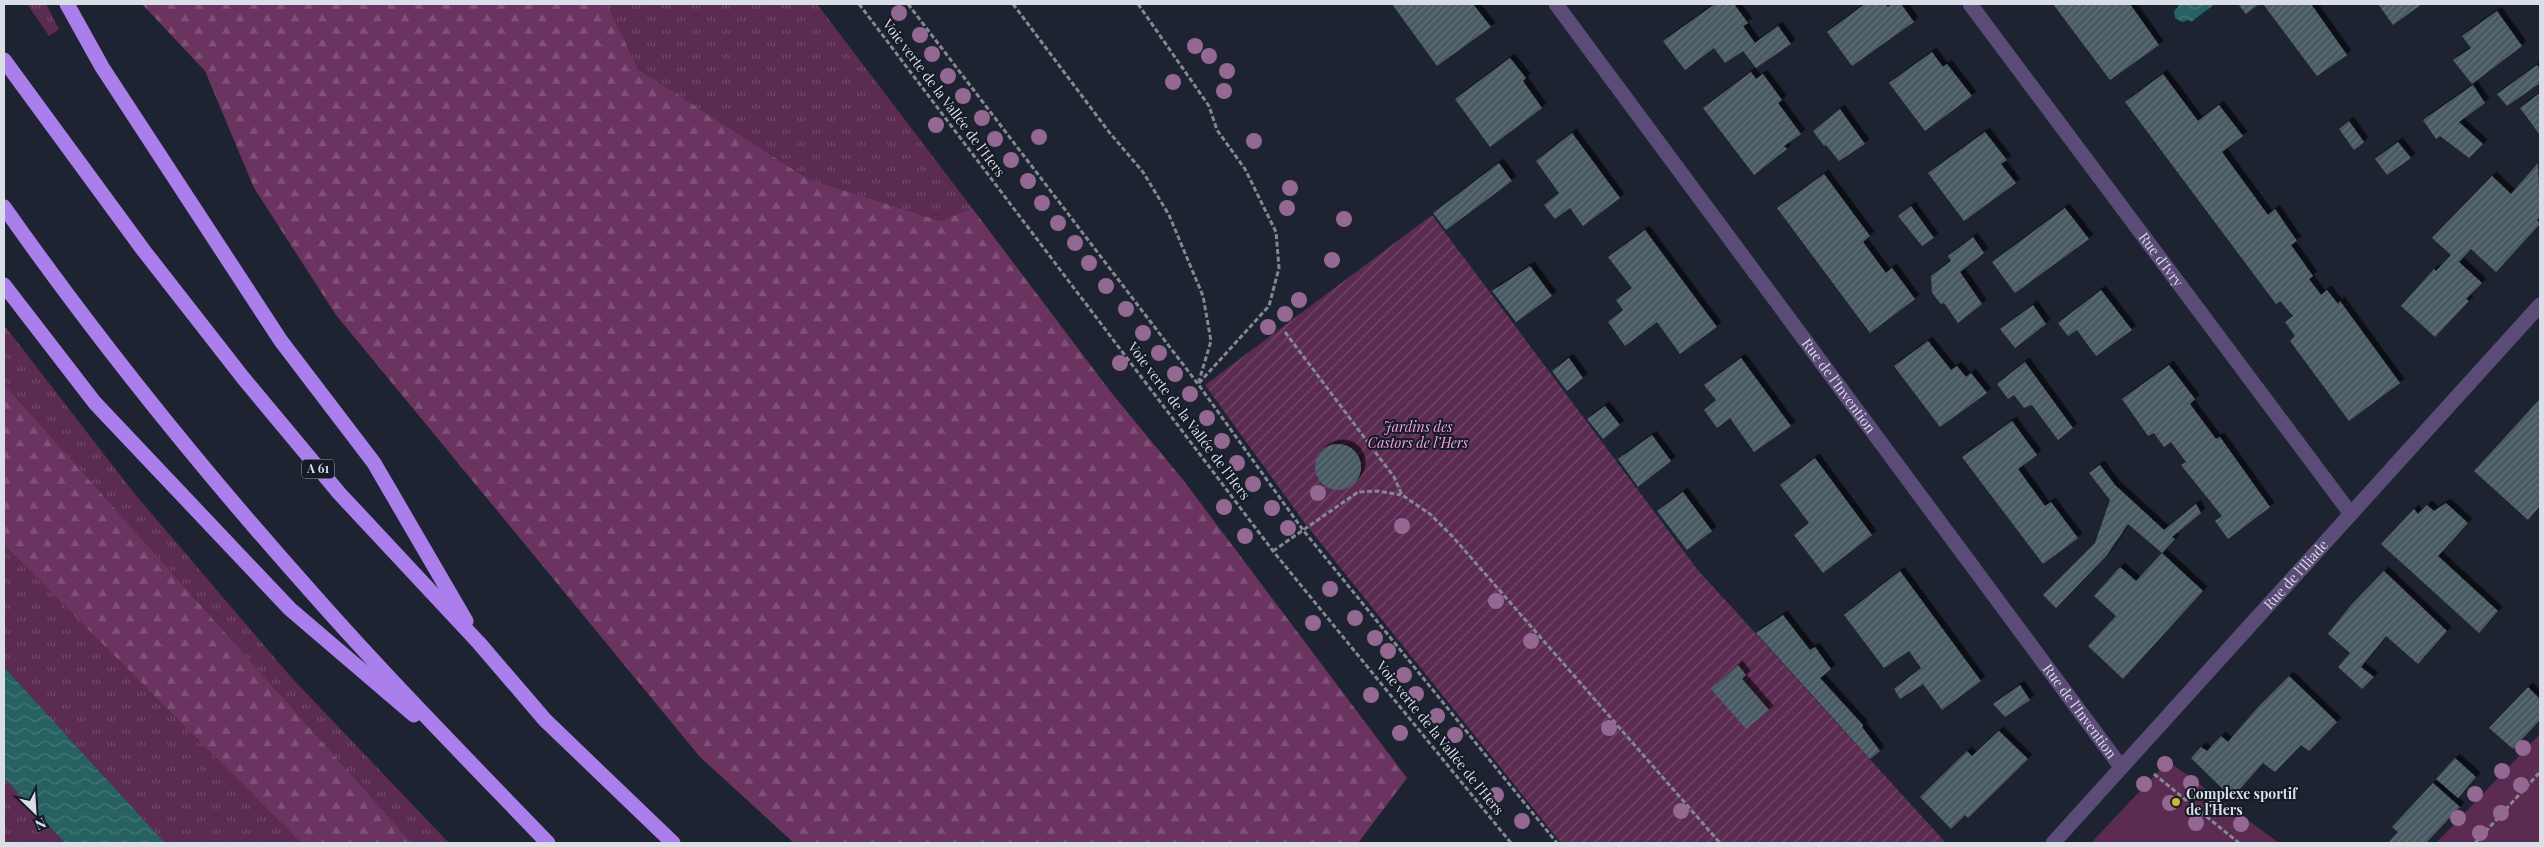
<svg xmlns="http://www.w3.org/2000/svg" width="2544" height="847" font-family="'Playfair Display',serif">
<defs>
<pattern id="grass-tufts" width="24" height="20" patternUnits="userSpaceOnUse" patternTransform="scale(1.25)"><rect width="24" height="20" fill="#5b2b52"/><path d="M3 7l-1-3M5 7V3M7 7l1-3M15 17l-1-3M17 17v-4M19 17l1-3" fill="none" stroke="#72496b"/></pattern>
<pattern id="forest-firs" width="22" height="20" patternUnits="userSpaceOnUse" patternTransform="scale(1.25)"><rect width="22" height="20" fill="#6b3460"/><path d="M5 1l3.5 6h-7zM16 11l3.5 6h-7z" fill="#805177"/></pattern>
<pattern id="garden-furrows" width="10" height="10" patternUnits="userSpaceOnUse" patternTransform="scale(1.25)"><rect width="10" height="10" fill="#5b2b52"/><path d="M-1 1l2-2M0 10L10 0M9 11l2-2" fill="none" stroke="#72496b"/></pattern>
<pattern id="water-waves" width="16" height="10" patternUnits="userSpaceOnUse" patternTransform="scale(1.25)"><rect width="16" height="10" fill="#286162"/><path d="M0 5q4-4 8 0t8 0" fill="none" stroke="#477778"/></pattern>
<pattern id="building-hatch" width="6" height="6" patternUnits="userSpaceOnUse" patternTransform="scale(1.25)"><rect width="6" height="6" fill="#495a63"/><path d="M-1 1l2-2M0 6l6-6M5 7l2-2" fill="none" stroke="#637179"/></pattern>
<filter id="shadow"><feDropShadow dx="4.5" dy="-4.5" stdDeviation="0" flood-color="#0009"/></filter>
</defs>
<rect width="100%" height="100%" fill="#1d2330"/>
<path fill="url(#grass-tufts)" d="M27,4h19l13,25 -10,7z
M607,4h210l155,204 -31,13 -133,-42 -170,-110z
M4,325l130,168 157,184 158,166h-37l-408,-459z
M4,545l286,287 11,11h-136l-161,-176z
M4,778l61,65h-61z"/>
<path fill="url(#forest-firs)" d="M142,4h465l31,65 170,110 133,42 31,-13 138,183 74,90 223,297 -49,65h-564l-94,-86 -364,-442 -82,-127 -49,-117z
M4,384l408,459h-111l-297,-298z"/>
<path fill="url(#garden-furrows)" d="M1432,215l265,354 249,274h-385l-254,-317 -102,-141z"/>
<path fill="#5b2b52" d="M2540,734v109h-104z
M2168,761l111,82h-188z"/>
<path fill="url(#water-waves)" d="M2177,4h38l-24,18 -2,-2 -7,2 -7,-4 -1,-7 5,-5z
M4,667l161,176h-100l-61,-65z"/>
<path fill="url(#building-hatch)" filter="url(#shadow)" d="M1392,4h81l18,23 -54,39z
M1715,4h19l14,19 -5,3 12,17 23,-17 13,18 -35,24 -13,-17 -18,12 -11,-15 -29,22 -22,-29z
M1865,4h20l3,3 4,-3h9l13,18 -62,44 -25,-34z
M2053,4h77l29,41 -49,35z
M2238,4h21l-13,10z
M2263,4h48l36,51 -30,21z
M2378,4h44l-29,21z
M2497,11l25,35 -50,38 -19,-24 18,-12 -9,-12z
M1932,52l11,15 4,-3 25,32 -47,35 -36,-48z
M1510,58l16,20 -3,3 19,27 -52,39 -35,-48z
M2537,65l3,4v14l-33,23 -10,-12z
M1751,72l5,7 7,-5 19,26 -4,3 23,31 -17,12 3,3 -33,26 -51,-67z
M2163,74l35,47 21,-16 24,31 -21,16 46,63 7,-6 22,32 -6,4 22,31 -4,3 12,16 6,-5 11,14 2,-3 60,82 -51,38 -59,-80 5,-5 -10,-14 8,-6 -13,-15 -4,3 -151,-202z
M2473,85l12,18 -26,19 24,22 -14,14 -29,-22 -4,3 -13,-19z
M2540,93v42l-20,-27z
M1840,109l25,35 -26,17 -13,-16 -2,1 -11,-15z
M2349,121l15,21 -10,8 -15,-21z
M1985,132l22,28 -6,4 15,19 -52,38 -36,-48z
M1572,133l48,65 -37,28 -13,-18 -15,11 -11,-14 15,-12 -23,-32z
M2398,142l13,16 -24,17 -12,-16z
M1499,163l13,18 -66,49 -13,-17z
M2538,163l2,54 -3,3 3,4 -44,48 -25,-23 -12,13 23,21 -16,16 3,2 -34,36 -34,-31 33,-37 2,2 15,-16 -19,-17 60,-62 19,18z
M1824,174l46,62 -7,6 23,31 6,-5 23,31 -45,34 -93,-125z
M1911,206l23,32 -12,8 -24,-30z
M2065,208l24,31 -74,54 -23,-31z
M1645,230l72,97 -37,27 -23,-32 -32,24 -17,-24 15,-12 -7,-10 16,-12 -24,-31z
M1973,237l11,16 -24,19 22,32 -24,19 -14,-20 -3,1 -9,-11 -1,-17 20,-15 -3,-5z
M1530,266l22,30 -36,26 -24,-31z
M2101,290l31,40 -36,26 -19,-26 -9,6 -10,-13z
M2033,305l13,19 -31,24 -15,-19z
M1928,341l23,29 6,-4 9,11 5,-4 16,20 -47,34 -46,-61z
M1569,358l14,20 -16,13 -15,-20z
M1741,358l50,68 -37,26 -24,-34 -13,10 -13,-18 12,-10 -12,-15z
M2025,362l48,66 -15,12 -26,-35 -8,3 -10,-13 -6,4 -11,-15z
M2169,365l26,34 -5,5 26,35 4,-2 50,70 -42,32 -13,-18 7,-5 -41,-51 5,-3 -15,-20 -7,5 -10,-14 -6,3 -26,-37z
M2540,399v107l-12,14 -54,-49z
M1605,406l15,19 -17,14 -16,-20z
M2012,421l25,34 -19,14 27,37 6,-4 27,36 -35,26 -81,-107z
M1652,435l19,26 -33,26 -20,-28z
M1315 467a23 23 0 1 1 46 0a23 23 0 1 1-46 0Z
M1815,458l57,77 -49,38 -29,-38 15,-12 -29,-38z
M2100,465l15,20 49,45 32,-26 5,9 -29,24 3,2 -13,14 -34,-29 -21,31 -51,53 -13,-13 52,-52 15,-43 -21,-27z
M1683,492l29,39 -25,19 -30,-39z
M2446,503l22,20 -30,33 60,55 -19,22 -98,-89 33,-35 4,5 9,-9 7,6z
M2162,553l41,38 -80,88 -35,-33 28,-30 -22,-20 26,-29 16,14z
M1900,571l81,110 -39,29 -19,-26 -23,15 -6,-10 27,-21 -12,-17 -25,17 -40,-53z
M2384,571l63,60 -29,33 -32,-28 -25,31 13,10 -12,12 -24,-22 12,-14 -22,-19 23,-29z
M1783,615l27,35 5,-3 16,22 -11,9 43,47 -1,2 18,24 -10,8 -114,-126z
M1738,665l8,10 -4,4 27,31 -23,19 -35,-40z
M2289,676l48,46 -28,29 -8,-6 -26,27 -12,-9 -31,35 -41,-40 10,-11 6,4 14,-15 7,6 31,-36z
M2020,685l10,15 -25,17 -12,-13z
M2528,687l12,12v21l-27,29 -24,-21z
M1999,731l29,28 -60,59 -3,-3 -14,14 -31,-32 47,-46 5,5z
M2455,758l21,19 -18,21 -22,-19z
M2433,783l27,24 -34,36h-38l10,-11 -6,-5z"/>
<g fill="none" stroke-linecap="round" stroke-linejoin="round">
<path stroke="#848893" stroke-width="3" stroke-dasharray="5 2.5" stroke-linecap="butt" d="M859,4l414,547 238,292
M908,4l290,380 105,146 254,313
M1013,4l96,128 34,40 26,43 34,81 8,45 -12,40
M1138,4l71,102 8,24 28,39 31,63 3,36 -10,38 -71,78
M1285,332l109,145 8,18 28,19 23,23 267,306
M1273,551l85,-59 20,-1 23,4
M2154,774l85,69
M2475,843l65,-71"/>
<g stroke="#5b4b77" stroke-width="15">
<path id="s1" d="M1556,4l565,763"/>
<path id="s2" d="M1970,4l381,510"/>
<path id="s3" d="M2053,843l487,-538"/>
</g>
<path stroke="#aa7feb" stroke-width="15" d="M67,4l35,63 179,274 93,122 92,158
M4,60l140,191 100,128 95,114 140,150 66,77 128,123
M4,207c95,135 200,265 310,388 75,85 155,166 234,248
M4,285l91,118 195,206 124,106"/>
</g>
<g fill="#936892">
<circle cx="899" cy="13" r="8"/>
<circle cx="920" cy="35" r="8"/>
<circle cx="1195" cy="46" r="8"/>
<circle cx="932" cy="54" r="8"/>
<circle cx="1209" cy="56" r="8"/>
<circle cx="1227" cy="71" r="8"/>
<circle cx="948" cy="76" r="8"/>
<circle cx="1173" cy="82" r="8"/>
<circle cx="1224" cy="91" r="8"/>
<circle cx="963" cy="96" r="8"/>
<circle cx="982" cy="118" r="8"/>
<circle cx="936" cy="125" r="8"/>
<circle cx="1039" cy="137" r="8"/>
<circle cx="995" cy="139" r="8"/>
<circle cx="1254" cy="141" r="8"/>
<circle cx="1011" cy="160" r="8"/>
<circle cx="1028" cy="181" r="8"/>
<circle cx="1290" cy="188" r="8"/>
<circle cx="1042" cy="203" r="8"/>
<circle cx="1287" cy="208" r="8"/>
<circle cx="1344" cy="219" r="8"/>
<circle cx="1058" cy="223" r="8"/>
<circle cx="1075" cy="243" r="8"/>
<circle cx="1332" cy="260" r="8"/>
<circle cx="1089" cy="263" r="8"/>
<circle cx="1106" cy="286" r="8"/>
<circle cx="1299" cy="300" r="8"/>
<circle cx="1126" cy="309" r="8"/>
<circle cx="1285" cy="314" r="8"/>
<circle cx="1268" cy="327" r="8"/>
<circle cx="1143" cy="333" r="8"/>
<circle cx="1159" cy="353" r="8"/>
<circle cx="1120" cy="363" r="8"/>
<circle cx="1175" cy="374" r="8"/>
<circle cx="1190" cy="394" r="8"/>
<circle cx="1207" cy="418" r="8"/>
<circle cx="1222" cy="441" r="8"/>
<circle cx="1237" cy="463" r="8"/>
<circle cx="1253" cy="484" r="8"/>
<circle cx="1318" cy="493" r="8"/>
<circle cx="1224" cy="507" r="8"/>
<circle cx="1272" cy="508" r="8"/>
<circle cx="1402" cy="526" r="8"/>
<circle cx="1288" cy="528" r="8"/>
<circle cx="1245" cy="536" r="8"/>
<circle cx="1330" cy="589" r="8"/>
<circle cx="1496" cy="601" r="8"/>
<circle cx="1355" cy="618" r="8"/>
<circle cx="1313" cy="623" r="8"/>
<circle cx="1375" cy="638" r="8"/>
<circle cx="1531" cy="641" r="8"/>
<circle cx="1388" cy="651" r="8"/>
<circle cx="1404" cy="675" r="8"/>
<circle cx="1416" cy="694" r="8"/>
<circle cx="1371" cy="695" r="8"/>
<circle cx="1437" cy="716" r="8"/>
<circle cx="1609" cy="728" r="8"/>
<circle cx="1400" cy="733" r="8"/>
<circle cx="1455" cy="735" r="8"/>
<circle cx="2523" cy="748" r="8"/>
<circle cx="2165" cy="764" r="8"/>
<circle cx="2502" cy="771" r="8"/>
<circle cx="2191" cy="783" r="8"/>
<circle cx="2144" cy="784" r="8"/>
<circle cx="2521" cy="785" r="8"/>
<circle cx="2475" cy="794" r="8"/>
<circle cx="1496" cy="795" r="8"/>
<circle cx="2170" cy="803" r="8"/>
<circle cx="2215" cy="804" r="8"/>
<circle cx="1681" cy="811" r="8"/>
<circle cx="2501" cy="813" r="8"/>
<circle cx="2458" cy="818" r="8"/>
<circle cx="1522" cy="821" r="8"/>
<circle cx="2196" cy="823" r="8"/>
<circle cx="2241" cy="824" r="8"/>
<circle cx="2480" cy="833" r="8"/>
</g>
<circle fill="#d5b534" stroke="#141a26" stroke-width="2" cx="2176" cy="802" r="5"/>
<g text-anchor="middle" stroke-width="4" stroke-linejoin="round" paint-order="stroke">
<rect fill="#141a26" stroke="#9fa3ad" stroke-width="1" x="302" y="459.5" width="32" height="19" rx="4"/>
<g font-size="12" font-weight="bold" fill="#dadee7">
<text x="318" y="473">A 61</text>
</g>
<g font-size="14" fill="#dadee7" stroke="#141a26">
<text transform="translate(944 98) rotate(53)" y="5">Voie verte de la Vallée de l'Hers</text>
<text dy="5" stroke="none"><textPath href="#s2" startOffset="319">Rue d'Ivry</textPath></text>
<text dy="5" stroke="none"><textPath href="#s1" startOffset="475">Rue de l'Invention</textPath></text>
<text transform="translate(1189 421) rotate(53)" y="5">Voie verte de la Vallée de l'Hers</text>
<text dy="5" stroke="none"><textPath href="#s3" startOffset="362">Rue de l'Iliade</textPath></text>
<text dy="5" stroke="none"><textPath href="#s1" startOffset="880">Rue de l'Invention</textPath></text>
<text transform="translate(1440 738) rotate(51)" y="5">Voie verte de la Vallée de l'Hers</text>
</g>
<g font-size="14" font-style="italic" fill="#f4a0e2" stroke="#141a26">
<text x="1418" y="432">Jardins des<tspan x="1418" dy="16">Castors de l’Hers</tspan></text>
</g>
<g font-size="14" font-weight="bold" fill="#dadee7" stroke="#141a26" text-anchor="start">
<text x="2186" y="799">Complexe sportif<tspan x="2186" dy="16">de l'Hers</tspan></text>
</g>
</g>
<rect width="2544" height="847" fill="none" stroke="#dadee7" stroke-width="10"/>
<g transform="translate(35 812) rotate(155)" stroke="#141a26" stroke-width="4" paint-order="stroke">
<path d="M0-4L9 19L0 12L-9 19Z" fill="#dadee7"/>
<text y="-8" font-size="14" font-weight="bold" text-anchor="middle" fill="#dadee7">N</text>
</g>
</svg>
